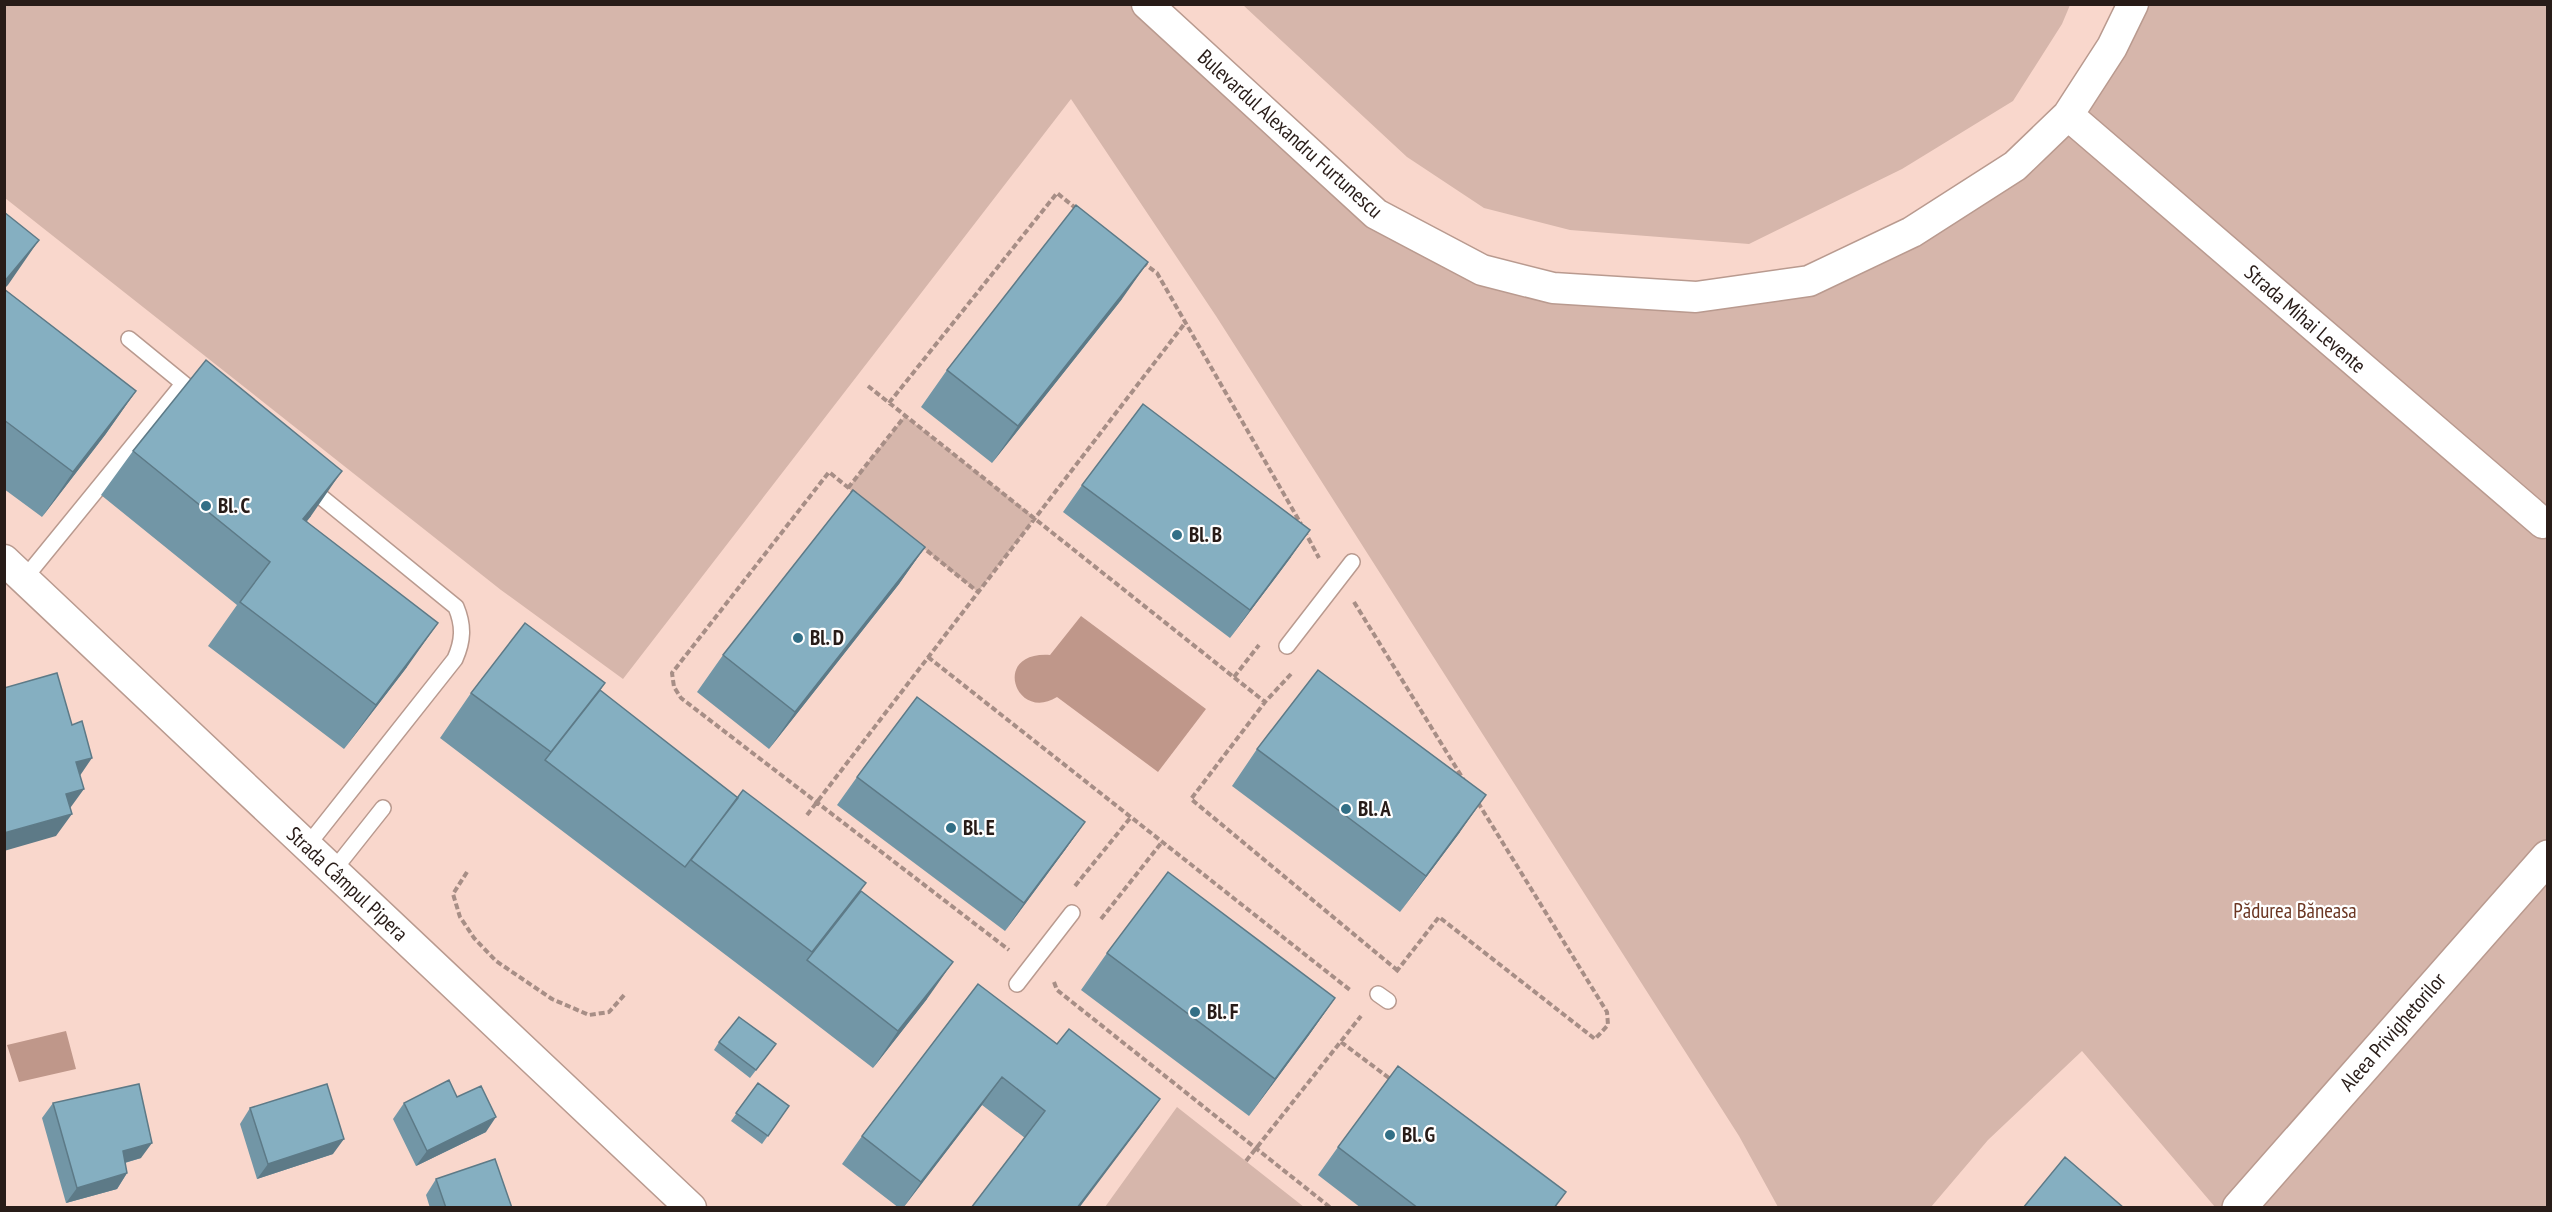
<svg xmlns="http://www.w3.org/2000/svg" width="2552" height="1212" font-family="'PT Sans Narrow',sans-serif">
<rect width="100%" height="100%" fill="#f9d7cc"/>
<path fill="#d6b6ab" d="M4,5h1143l229,209 177,74 256,-7 206,-115 118,-161h414v1202h-332l-133,-156 -94,89 -57,67h-153l-39,-71 -523,-820 -145,-217 -448,580 -122,-89 -496,-392z
M1243,5h827l-8,19 -49,77 -111,68 -153,75 -179,-14 -86,-22 -77,-51z
M905,416l130,102 -57,74 -130,-104z
M1177,1107l127,100h-199z"/>
<path fill="#bf978a" d="M1081,616l125,93 -48,63 -101,-75c-41,26 -67,-46 -7,-42z
M66,1031l10,38 -57,13 -12,-37z"/>
<g fill="none" stroke-linecap="round" stroke-linejoin="round">
<defs>
<path id="service" d="M129,339l71,58
M24,579l159,-195
M1287,646l65,-84
M307,846l148,-187c8,-18 9,-33 1,-52l-147,-120
M333,871l50,-63
M1017,984l55,-71
M1378,994l10,7"/>
<path id="minor" d="M1147,4l229,210 106,56 71,18 143,9 113,-16 103,-49 103,-66 53,-51 44,-68 21,-43
M2068,115l475,408
M4,560l687,648"/>
<path id="tertiary" d="M2239,1208l309,-351"/>
</defs>
<use href="#service" stroke="#b99a8f" stroke-width="18"/>
<use href="#minor" stroke="#b99a8f" stroke-width="33"/>
<use href="#tertiary" stroke="#b99a8f" stroke-width="36"/>
<path stroke="#a78e86" stroke-width="4" stroke-dasharray="6 3" stroke-linecap="butt" d="M1142,262l15,11 144,251
M868,386l397,316
M889,403l168,-210 21,17
M848,488l57,-72
M856,494l-27,-22 -157,201 2,14 7,11 328,252
M1304,530l15,28
M920,545l58,47
M1354,602l111,180
M928,657l422,333
M1291,674l-26,28 -74,97 206,171
M1234,677l25,-32
M807,815l378,-492
M467,872l-14,22 7,23 14,21 22,23 56,38 37,16 20,-3 17,-19
M1075,886l56,-69
M1101,919l61,-77
M1396,972l43,-55 156,122 13,-14 -1,-13 -130,-211
M1054,982l3,8 274,218
M1341,1042l52,39
M1246,1161l115,-145"/>
<use href="#service" stroke="#fff" stroke-width="15"/>
<use href="#minor" stroke="#fff" stroke-width="30"/>
<use href="#tertiary" stroke="#fff" stroke-width="33"/>
</g>
<path fill="#7296a6" d="M4,289l132,102 -31,44 -63,82 -38,-28z
M1122,299l-130,164 -71,-56 26,-37z
M133,451l178,65 -4,5 100,146 -63,82 -136,-103 29,-41 -136,-110z
M1082,485l209,72 -61,81 -167,-126z
M925,547l-26,37 -130,165 -72,-57 26,-37z
M605,683l-5,8 138,107 123,93 66,108 -54,69 -92,-71 -341,-259 31,-45z
M1257,749l203,83 -60,80 -168,-126z
M857,777l228,45 -20,28 -60,81 -168,-126z
M1107,953l228,45 -26,37 -60,81 -168,-126z
M978,984l162,143 -115,11 -43,-33 -79,103h-4l-57,-44 20,-28z
M719,1042l51,10 -20,26 -36,-28z
M758,1083l31,23 -27,38 -31,-23z
M457,1097l29,35 -70,34 -23,-47 11,-16z
M53,1103l88,55 -16,5 2,10 -10,16 -51,14 -24,-85z
M250,1108l83,46 -76,25 -17,-55z
M1338,1147l217,61h-194l-43,-33z
M436,1179l76,29h-82l-4,-13z"/>
<path fill="#5d7a87" d="M39,240l-31,45 -4,4v-7z
M1148,262l-26,37 -130,164 26,-37z
M136,391l-31,44 -63,82 31,-45z
M342,471l-31,45 -39,47 31,-44z
M1310,530l-19,27 -61,81 20,-28z
M925,547l-26,37 -130,165 26,-37z
M438,623l-31,44 -63,82 32,-44z
M92,758l-15,22 -1,-18z
M84,789l-16,22 -2,-17z
M1486,795l-26,37 -60,80 26,-36z
M72,814l-16,22 -52,15v-18z
M1085,822l-20,28 -60,81 19,-28z
M953,962l-26,37 -54,69 25,-37z
M1335,998l-26,37 -60,81 26,-37z
M1002,1077l-20,28 -79,103 18,-26z
M1160,1099l-20,28 -61,81h-2z
M496,1117l-10,15 -70,34 11,-15z
M344,1139l-11,15 -76,25 11,-15z
M152,1143l-11,15 -28,8 10,-15z
M127,1173l-10,16 -51,14 11,-15z"/>
<path fill="#85afc1" stroke="#5d7a87" stroke-width="1.5" d="M1076,205l72,57 -130,164 -71,-56z
M4,212l35,28 -35,42z
M4,289l132,102 -63,81 -69,-52z
M206,360l136,111 -39,48 135,104 -62,82 -136,-103 30,-40 -137,-111z
M1143,404l167,126 -60,80 -168,-125z
M853,490l72,57 -130,165 -72,-57z
M525,623l80,60 -54,69 -80,-59z
M1318,670l168,125 -60,81 -169,-127z
M57,673l15,52 10,-4 10,37 -16,4 8,27 -18,5 6,20 -68,19v-145z
M600,690l138,108 -53,69 -140,-107z
M917,697l168,125 -61,81 -167,-126z
M743,790l123,93 -54,69 -121,-92z
M1168,872l167,126 -60,81 -168,-126z
M861,891l92,71 -55,69 -91,-71z
M978,984l79,60 12,-15 91,70 -83,109h-106l74,-97 -43,-34 -81,105 -59,-46z
M739,1017l37,27 -20,26 -37,-28z
M1398,1066l168,126 -12,16h-136l-80,-61z
M449,1080l8,17 24,-11 15,31 -69,34 -23,-48z
M758,1083l31,23 -21,30 -32,-23z
M139,1084l13,59 -29,8 4,22 -50,15 -24,-85z
M327,1084l17,55 -76,25 -18,-56z
M2065,1157l59,51h-101z
M495,1159l17,49h-66l-10,-29z"/>
<g fill="#326f86" stroke="#fff" stroke-width="2">
<circle cx="206" cy="506" r="6"/>
<circle cx="1177" cy="535" r="6"/>
<circle cx="798" cy="638" r="6"/>
<circle cx="1346" cy="809" r="6"/>
<circle cx="951" cy="828" r="6"/>
<circle cx="1195" cy="1012" r="6"/>
<circle cx="1390" cy="1135" r="6"/>
</g>
<g text-anchor="middle" stroke-width="4.5" stroke-linejoin="round" paint-order="stroke">
<g font-size="21" fill="#281c18" stroke="#fff">
<text transform="translate(1290 134) rotate(42)" y="7">Bulevardul Alexandru Furtunescu</text>
<text transform="translate(2305 319) rotate(41)" y="7">Strada Mihai Levente</text>
<text transform="translate(347 884) rotate(43)" y="7">Strada Câmpul Pipera</text>
<text transform="translate(2393 1032) rotate(-49)" y="7">Aleea Privighetorilor</text>
</g>
<g font-size="21" font-weight="bold" fill="#281c18" stroke="#fff" text-anchor="start">
<text x="218" y="513">Bl. C</text>
<text x="1189" y="542">Bl. B</text>
<text x="810" y="645">Bl. D</text>
<text x="1358" y="816">Bl. A</text>
<text x="963" y="835">Bl. E</text>
<text x="1207" y="1019">Bl. F</text>
<text x="1402" y="1142">Bl. G</text>
</g>
<g font-size="21" fill="#6b3623" stroke="#fff">
<text x="2295" y="918">Pădurea Băneasa</text>
</g>
</g>
<rect width="2552" height="1212" fill="none" stroke="#281c18" stroke-width="12"/>
</svg>
